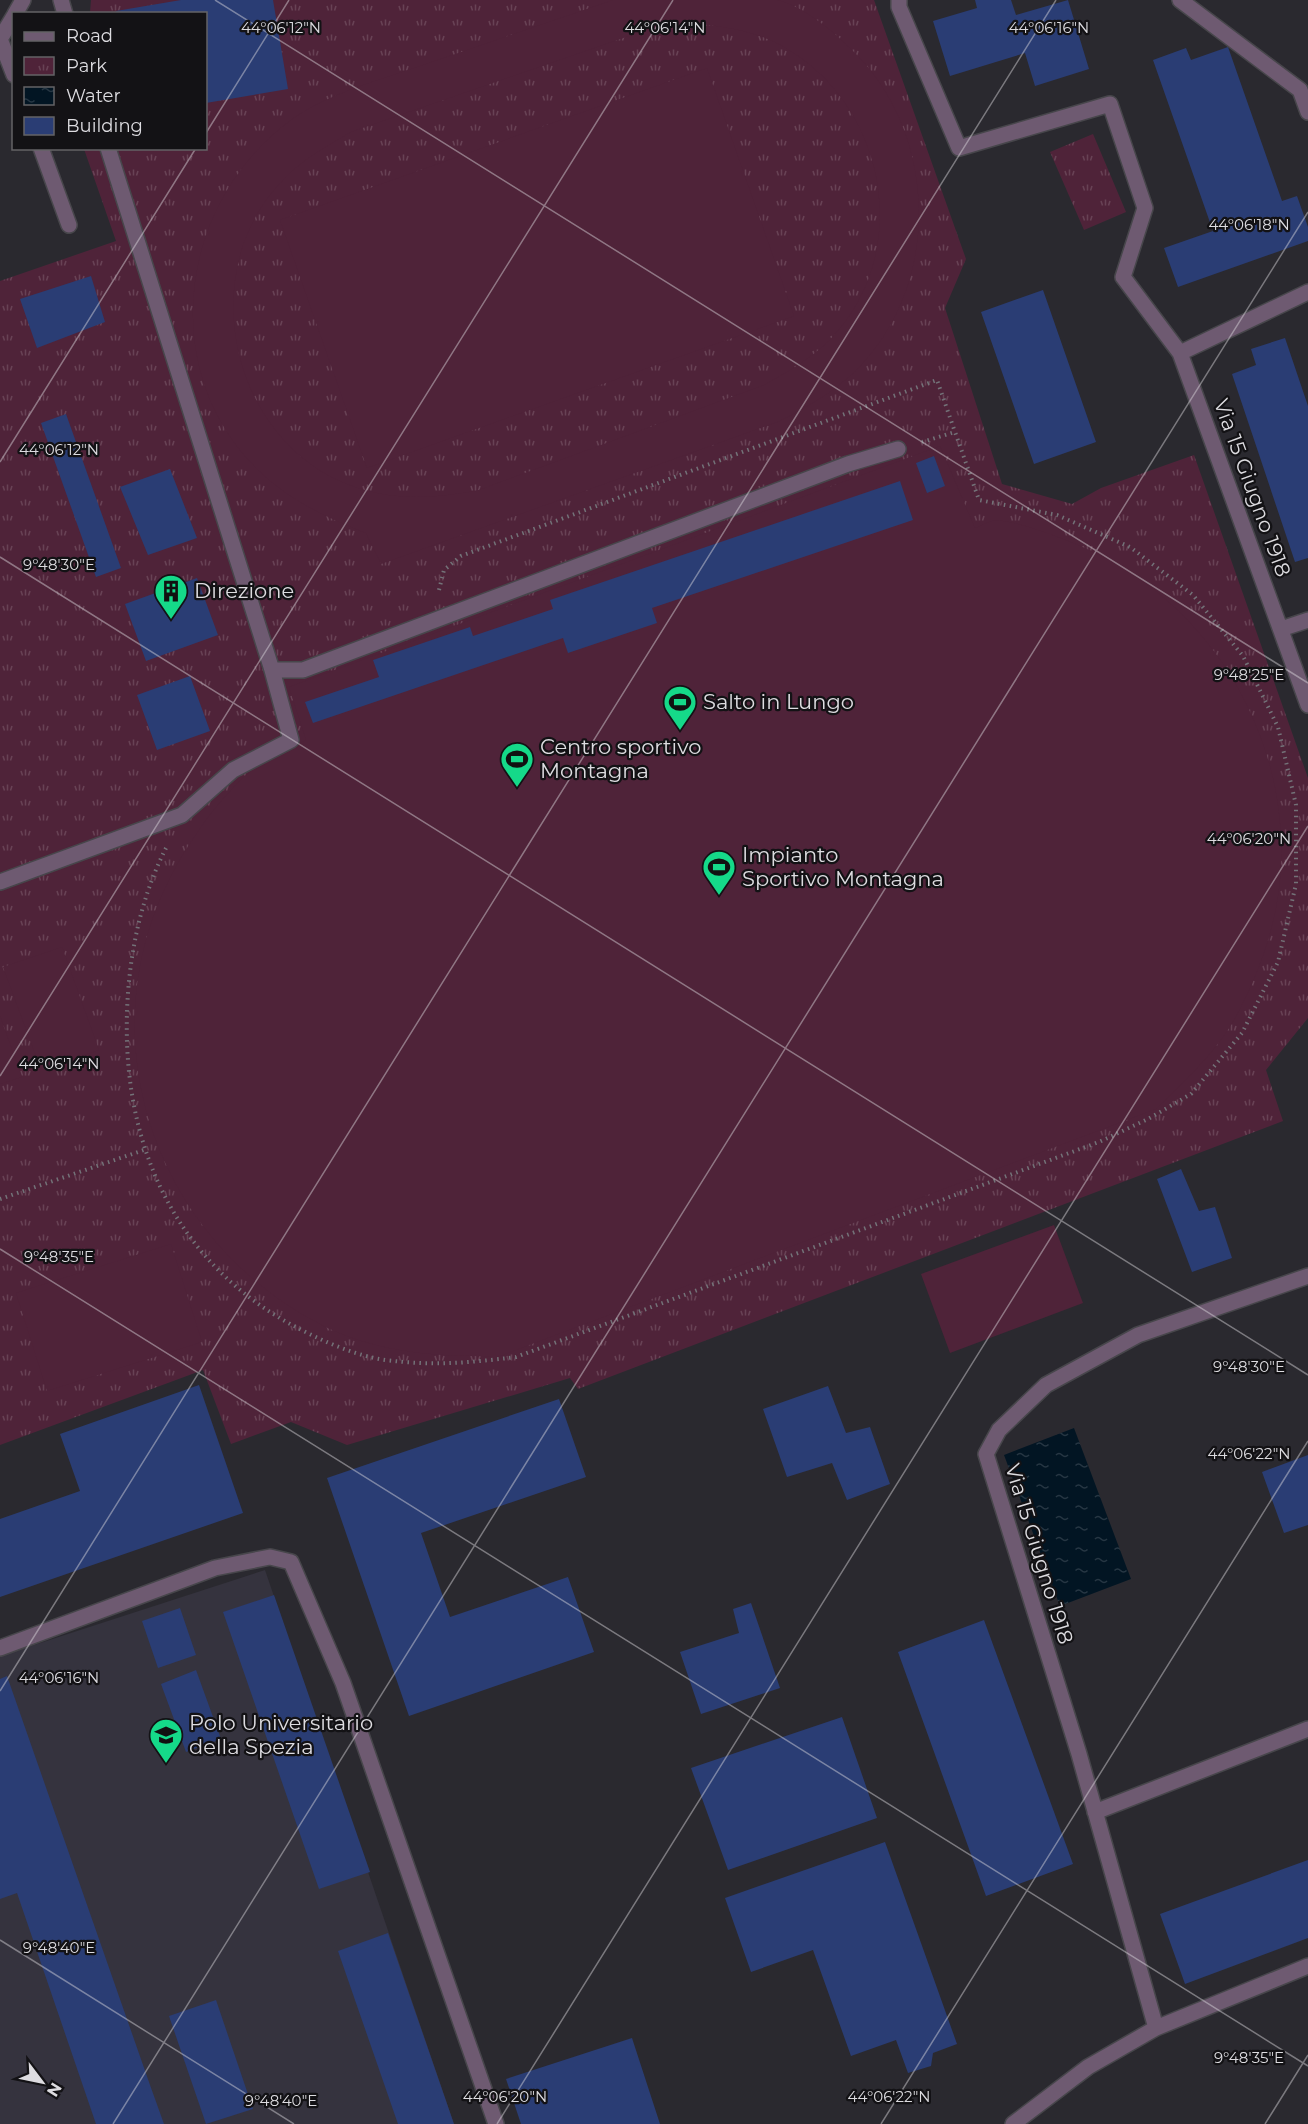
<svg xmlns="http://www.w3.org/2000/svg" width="1308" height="2124" font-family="Montserrat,sans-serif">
<defs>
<pattern id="park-tufts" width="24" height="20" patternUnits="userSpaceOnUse" patternTransform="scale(1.5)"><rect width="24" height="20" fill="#4f2339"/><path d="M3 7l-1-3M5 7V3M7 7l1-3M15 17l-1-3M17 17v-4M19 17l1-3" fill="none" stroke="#684255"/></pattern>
<pattern id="water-ripples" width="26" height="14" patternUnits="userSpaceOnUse" patternTransform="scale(1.5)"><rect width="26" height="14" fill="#021523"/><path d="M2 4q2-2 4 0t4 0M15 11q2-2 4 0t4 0" fill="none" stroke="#263643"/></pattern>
</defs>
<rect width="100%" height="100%" fill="#2a292f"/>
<path fill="#35333e" d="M265,1570l189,554h-454v-468z"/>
<path fill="url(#park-tufts)" d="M91,0h783l92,259 -21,49 57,176 70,20 29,-16 93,-33 114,323v240l-42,52 17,51 -705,268 -8,-11 -223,67 -56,-23 -60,22 -28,-74 -203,75v-1164l116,-40 -32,-92 122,-1v-134l-116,-1z
M1093,134l33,78 -42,18 -34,-78z"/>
<path fill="#4f2339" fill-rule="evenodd" d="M613,0c39,0 79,0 118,0 14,0 32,0 46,0 28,6 62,36 82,57 82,87 81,238 -10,320 -21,18 -44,31 -69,44l-399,143 -15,-31c-39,-15 -77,-33 -108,-63 -102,-100 -79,-268 33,-350 38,-27 86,-39 129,-54 64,-22 129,-44 193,-66zM689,23c35,3 70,8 100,27 103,63 125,215 32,298 -18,15 -37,26 -57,37l-288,106c-42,7 -80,10 -121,-4 -124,-42 -163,-216 -71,-308 19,-20 43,-33 67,-47l304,-105z
M707,68l87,248 -427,152 -87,-248z
M940,446l35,82c6,-2 12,-6 17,-7 17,-4 78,20 95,28 129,58 209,198 192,340 -5,41 -20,83 -39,120 -20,40 -53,70 -84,100l-656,247c-62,1 -126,-3 -182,-33 -160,-84 -231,-279 -149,-443 21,-42 60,-97 100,-123 11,-7 25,-11 37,-17l-17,-53z
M62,947l37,103 -58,20 -38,-103z
M0,1016l22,61 -22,7z
M1054,1225l29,78 -133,50 -29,-79z
M171,1244l31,98 -155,49 -31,-98z"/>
<path fill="url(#water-ripples)" d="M1074,1428l57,151 -71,27 -56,-151z"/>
<path fill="#2a3d74" d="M181,0h92l15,89 -82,14v-89h-89l-1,-3z
M975,0h36l5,15 52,-15 21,69 -54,17 -10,-33 -75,23 -17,-55 44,-13z
M1228,47l54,154 15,-5 11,31v14l-130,46 -14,-39 49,-17 -60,-171 33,-12 5,12z
M91,276l14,46 -68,26 -17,-49z
M1043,290l53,152 -62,22 -53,-152z
M1285,338l23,68v152l-13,4 -63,-188 24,-9 -5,-16z
M66,414l55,154 -25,9 -55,-154z
M934,456l11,30 -18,7 -11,-30z
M170,469l27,69 -49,17 -28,-68z
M900,481l13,39 -261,88 5,15 -89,30 -5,-15 -250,85 -8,-21 74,-25 -6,-17 97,-33 3,9 80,-27 -3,-9z
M197,578l21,57 -72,26 -21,-57z
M190,676l20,55 -53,19 -20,-55z
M1181,1169l18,42 16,-4 17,51 -40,14 -35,-93z
M199,1385l44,128 -243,84v-78l80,-28 -20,-57z
M828,1386l18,47 24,-6 20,57 -43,16 -15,-37 -45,14 -24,-68z
M559,1399l27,78 -165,56 29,84 118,-40 26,75 -185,64 -82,-238z
M1308,1455v70l-24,8 -22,-61z
M274,1595l96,277 -51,17 -96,-277z
M751,1603l29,85 -79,26 -21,-62 59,-19 -6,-24z
M180,1608l16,47 -38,13 -16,-47z
M984,1620l89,244 -87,32 -88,-244z
M196,1670l25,69 -35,13 -25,-68z
M7,1676l143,409 14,39h-68l-79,-231 -17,6v-220z
M842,1717l35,101 -149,52 -37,-102z
M885,1842l72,202 -24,9 -2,13 -23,7 -12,-33 -45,16 -38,-106 -62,22 -26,-74z
M1308,1860v78l-123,46 -25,-70z
M388,1933l66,191h-56l-60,-173z
M216,2000l37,109 -47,15 -37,-108z
M632,2038l28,86h-139l-15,-45z"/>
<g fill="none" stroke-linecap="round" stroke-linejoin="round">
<defs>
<path id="service" d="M61,0l4,14
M15,14l8,-14
M14,16l-14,23 14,36
M41,148l28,77
M108,148l164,522h31l545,-206 50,-15
M0,882l182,-67 51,-45 58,-30 -19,-70
M0,1648l215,-80 55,-11 21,5 52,121 153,441"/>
<path id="minor" d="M899,0v7l60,141 151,-44 35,104 -22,69 57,76 128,352
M1180,0l120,90 8,22
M1180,353l128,-61
M1281,629l27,-9
M1095,1812l213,-83
M1156,2028l-77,-274 -93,-300 13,-24 47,-45 92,-50 170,-59
M1013,2124l75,-57 68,-39 152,-62"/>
</defs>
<use href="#service" stroke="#47464b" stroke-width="18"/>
<use href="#minor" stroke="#47464b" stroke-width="18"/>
<path stroke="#737278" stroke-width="4" stroke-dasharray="1.5 4.5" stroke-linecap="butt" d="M439,590l5,-20 17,-14 476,-176 18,52
M166,848c-30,59 -41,129 -39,194 4,121 57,224 165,283 28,15 61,30 93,35 48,6 83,3 131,-3l583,-215 49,-23 43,-25 51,-61 36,-71 18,-78v-79l-18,-78 -35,-71 -50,-61 -63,-48 -73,-32 -78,-15 -24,-68 -33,10
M0,1199l144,-49"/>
<use href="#service" stroke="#6e5a71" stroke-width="15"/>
<use href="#minor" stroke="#6e5a71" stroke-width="15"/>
</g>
<path fill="none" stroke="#dddce0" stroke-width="1.5" stroke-opacity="0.45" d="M215,0l1093,683M206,133l83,-133M0,462l196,-314M0,557l1308,818M0,1076l673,-1076M0,1249l1308,817M0,1691l1056,-1691M0,1940l294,184M113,2124l1195,-1912M497,2124l811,-1298M881,2124l427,-683M1265,2124l43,-69"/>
<defs>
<symbol id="building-pin" viewBox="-11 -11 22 30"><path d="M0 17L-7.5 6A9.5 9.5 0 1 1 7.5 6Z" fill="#15d989" stroke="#131215"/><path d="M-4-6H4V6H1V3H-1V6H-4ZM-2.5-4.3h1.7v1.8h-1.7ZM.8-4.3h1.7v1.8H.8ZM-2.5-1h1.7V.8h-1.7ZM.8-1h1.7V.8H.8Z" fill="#111"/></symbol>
<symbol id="stadium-pin" viewBox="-11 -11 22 30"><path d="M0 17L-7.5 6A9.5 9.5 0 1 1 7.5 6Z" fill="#15d989" stroke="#131215"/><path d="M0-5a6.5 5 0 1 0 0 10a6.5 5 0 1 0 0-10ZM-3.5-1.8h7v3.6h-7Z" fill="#111"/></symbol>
<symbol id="university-pin" viewBox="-11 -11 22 30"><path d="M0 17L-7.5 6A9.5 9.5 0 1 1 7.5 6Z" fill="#15d989" stroke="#131215"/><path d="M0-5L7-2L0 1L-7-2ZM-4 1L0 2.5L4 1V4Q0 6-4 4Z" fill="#111"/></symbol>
</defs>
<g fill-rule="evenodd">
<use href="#building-pin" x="152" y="572" width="38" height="52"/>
<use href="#stadium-pin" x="661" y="683" width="38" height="52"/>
<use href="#stadium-pin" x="498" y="740" width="38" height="52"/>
<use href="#stadium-pin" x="700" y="848" width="38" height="52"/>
<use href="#university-pin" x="147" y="1716" width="38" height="52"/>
</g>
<g text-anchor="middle" stroke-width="4.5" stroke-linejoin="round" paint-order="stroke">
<g font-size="21" fill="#dddce0" stroke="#131215">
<text transform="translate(1252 488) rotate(70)" y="7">Via 15 Giugno 1918</text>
<text transform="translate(1039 1554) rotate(73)" y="7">Via 15 Giugno 1918</text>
</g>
<g font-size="21" fill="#dddce0" stroke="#131215" text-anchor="start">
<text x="194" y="598">Direzione</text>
<text x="703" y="709">Salto in Lungo</text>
<text x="540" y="754">Centro sportivo<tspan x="540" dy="24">Montagna</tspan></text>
<text x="742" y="862">Impianto<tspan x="742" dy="24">Sportivo Montagna</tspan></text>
<text x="189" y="1730">Polo Universitario<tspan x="189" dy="24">della Spezia</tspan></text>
</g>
</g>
<g font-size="15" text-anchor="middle" fill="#dddce0" stroke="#131215" stroke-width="4.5" stroke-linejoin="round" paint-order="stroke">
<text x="281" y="33">44°06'12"N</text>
<text x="665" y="33">44°06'14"N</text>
<text x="1049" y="33">44°06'16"N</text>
<text x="1249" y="230">44°06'18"N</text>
<text x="59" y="455">44°06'12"N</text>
<text x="59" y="570">9°48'30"E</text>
<text x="1249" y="680">9°48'25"E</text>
<text x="1249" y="844">44°06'20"N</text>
<text x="59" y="1069">44°06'14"N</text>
<text x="59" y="1262">9°48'35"E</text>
<text x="1249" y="1372">9°48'30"E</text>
<text x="1249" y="1459">44°06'22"N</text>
<text x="59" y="1683">44°06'16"N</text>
<text x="59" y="1953">9°48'40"E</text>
<text x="1249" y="2063">9°48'35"E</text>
<text x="505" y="2102">44°06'20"N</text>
<text x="889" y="2102">44°06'22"N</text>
<text x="281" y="2106">9°48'40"E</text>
</g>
<rect x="12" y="12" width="195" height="138" fill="#131215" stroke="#646366" stroke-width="1.5"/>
<rect x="24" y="32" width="30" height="9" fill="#6e5a71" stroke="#646366" stroke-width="1.5"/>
<text x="66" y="42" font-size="18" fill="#dddce0">Road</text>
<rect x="24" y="57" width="30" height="18" fill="url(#park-tufts)" stroke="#646366" stroke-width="1.5"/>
<text x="66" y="72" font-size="18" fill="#dddce0">Park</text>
<rect x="24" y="87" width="30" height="18" fill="url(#water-ripples)" stroke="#646366" stroke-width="1.5"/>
<text x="66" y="102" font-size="18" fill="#dddce0">Water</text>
<rect x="24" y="117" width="30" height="18" fill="#2a3d74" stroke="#646366" stroke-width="1.5"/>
<text x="66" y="132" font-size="18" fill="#dddce0">Building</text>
<g transform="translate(42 2082) rotate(122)" stroke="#131215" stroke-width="4.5" paint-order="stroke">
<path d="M0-4.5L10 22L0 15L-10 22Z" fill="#dddce0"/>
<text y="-9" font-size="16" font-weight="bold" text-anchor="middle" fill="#dddce0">N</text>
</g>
</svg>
